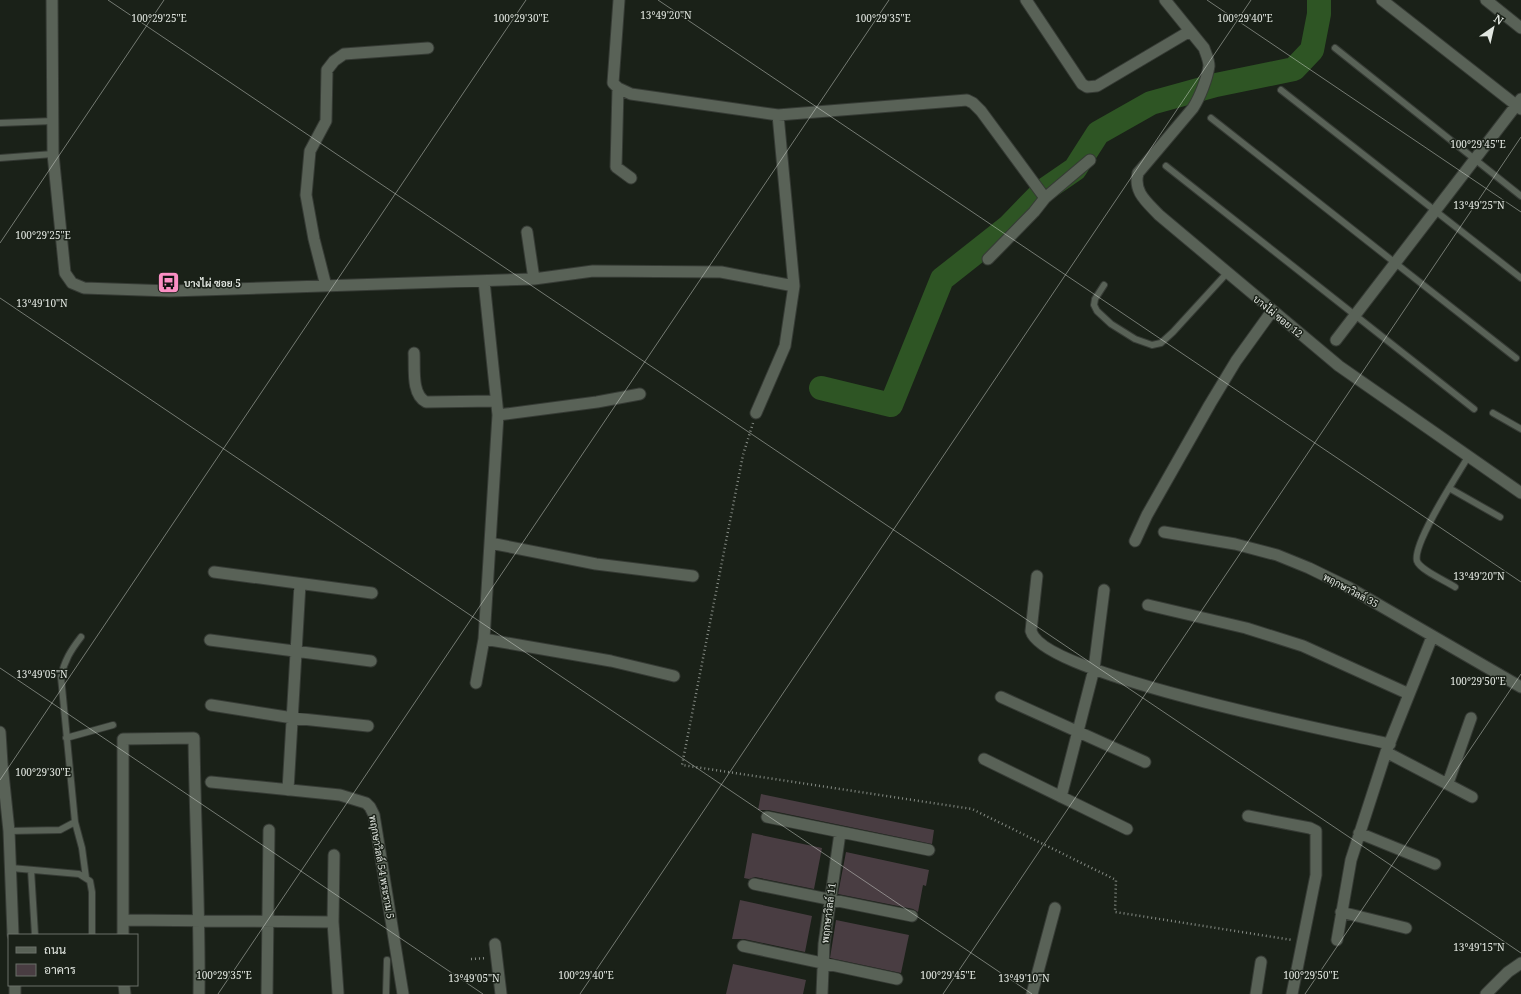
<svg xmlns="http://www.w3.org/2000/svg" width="1521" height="994" font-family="'Noto Serif',Sarabun,serif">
<rect width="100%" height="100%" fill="#1a2118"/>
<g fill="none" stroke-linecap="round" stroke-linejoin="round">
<path stroke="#2e5524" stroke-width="24" d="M821,388l70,17 51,-126 66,-52 35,-36 32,-22 23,-36 53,-30 65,-18 78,-16 18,-19 7,-36v-14"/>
</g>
<path fill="#493d42" d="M761,794l173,36 -2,14 -164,-34h-10z
M752,833l70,15 -8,41 -59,-12 -6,2 -5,-1z
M846,852l83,18 -3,16 -3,-1 -5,27 -5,-3 -75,-15z
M740,900l72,16 -7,36 -61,-13h-12z
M836,920l73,15 -8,38 -71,-15z
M733,964l73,16 -3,14h-77z"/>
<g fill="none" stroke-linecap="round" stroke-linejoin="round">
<defs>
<path id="service" d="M1335,48l186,148
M1281,90l240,188
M1211,118l305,240
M0,123l53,-2
M0,158l53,-4
M1166,166l308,243
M1104,285l-9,14 -1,6 3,6 14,13 24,15 17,6 9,-2 12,-11 54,-59
M1493,413l28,16
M1449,488l51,29
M1455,587c-9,-6 -35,-17 -38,-26 -5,-17 41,-87 51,-104
M66,738l47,-13
M75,822l7,26 4,30
M9,831l51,-1 15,-8 -14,-145c3,-16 10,-27 20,-40
M11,868l68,6 11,7 2,11v43
M31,870l4,65
M386,994l1,-34"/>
<path id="minor" d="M52,0l1,154 12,119 7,10 12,5 86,3 364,-12 59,-8 128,1 73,14 -16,-171
M619,0l-6,83 5,5 13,6 147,21 189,-15 6,3 8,8 64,87 -11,14 -46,47
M1026,0l56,84 5,3 10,-1 93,-55
M1165,0l39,48c2,6 5,12 5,18 -2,13 -9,31 -16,42l-55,65c-5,19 9,29 21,42l180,151 182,127
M1382,0l139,109
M1486,0l35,28
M618,88l-2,79 15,11
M1045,198l45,-38
M527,232l7,47
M326,286l-12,-47 -8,-44 4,-44 16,-30 1,-51 7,-9 10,-7 84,-6
M1336,340l185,-241
M414,353c1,15 -3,41 12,49l69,-1
M756,413l29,-67 9,-60
M498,415l99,-13 43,-8
M1164,532l71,12 42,11 32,13 39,19 173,100
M1135,541l12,-26 63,-111 26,-43 36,-50
M490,543l106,21 97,12
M214,572l158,21
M1037,576l-6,55c12,44 306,101 359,113
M1148,605l98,23 57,18 106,48
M484,639l127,22 63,15
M210,640l161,21
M476,683l8,-44 14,-224 -14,-134
M1001,697l144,65
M211,705l82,13 75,8
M1386,752l86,45
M984,759l143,70
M211,782l129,13 26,8 4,4 4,8 29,179
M1448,783l23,-65
M288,790l12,-206
M1061,797l33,-128 10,-79
M1248,816l62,12 6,3v44l-24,119
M767,817l162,33
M1359,833l76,31
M754,884l158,32
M1341,912l65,16
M123,920l210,2 1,-67
M333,922l5,71
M123,935v-196l71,-1c1,85 6,171 5,256
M1337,940l14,-80 35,-108 46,-115
M495,944l6,50
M743,946l154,33
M124,985l1,9
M267,994l2,-164
M822,994l2,-50 16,-111
M1032,994l23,-86
M1256,994l5,-32"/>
<path id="tertiary" d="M0,732l2,32 7,67 4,104
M15,985v9
M1486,994l22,-22 13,-9"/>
</defs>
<use href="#service" stroke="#363b35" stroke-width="8"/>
<use href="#minor" stroke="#363b35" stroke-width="13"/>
<use href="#tertiary" stroke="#363b35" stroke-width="13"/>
<path stroke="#858b84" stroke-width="2.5" stroke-dasharray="1 3" stroke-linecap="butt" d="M753,423l-10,32 -61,310 290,44 144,71 -1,32 177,28
M471,959l15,-1"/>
<use href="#service" stroke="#596257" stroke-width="6"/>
<use href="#minor" stroke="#596257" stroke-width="11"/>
<use href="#tertiary" stroke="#596257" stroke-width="11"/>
</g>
<path fill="none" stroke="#e2e7e1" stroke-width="1" stroke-opacity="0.45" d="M108,0l1413,953M658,0l863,582M1207,0l314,212M0,243l164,-243M0,298l1032,696M0,668l483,326M0,780l526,-780M218,994l671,-994M580,994l671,-994M943,994l578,-857M1305,994l216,-320"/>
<defs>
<symbol id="bus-square" viewBox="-11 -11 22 22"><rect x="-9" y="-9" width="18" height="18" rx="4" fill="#fb8fc4" stroke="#1a2118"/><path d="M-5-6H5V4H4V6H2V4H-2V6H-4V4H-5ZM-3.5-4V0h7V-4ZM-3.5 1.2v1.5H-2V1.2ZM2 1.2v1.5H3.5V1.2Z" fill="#111"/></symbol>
</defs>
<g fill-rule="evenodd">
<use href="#bus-square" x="156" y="270" width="25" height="25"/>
</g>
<g text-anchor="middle" stroke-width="3" stroke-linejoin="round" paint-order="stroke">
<g font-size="10" font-weight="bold" fill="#e2e7e1" stroke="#1a2118" text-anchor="start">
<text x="184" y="287">บางไผ่ ซอย 5</text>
</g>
<g font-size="10" fill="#e2e7e1" stroke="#1a2118">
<text transform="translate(1278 316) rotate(39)" y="4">บางไผ่ ซอย 12</text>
<text transform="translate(1351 590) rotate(28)" y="4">พฤกษาวิลล์ 35</text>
<text transform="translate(382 867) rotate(80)" y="4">พฤกษาวิลล์ 54 พระราม 5</text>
<text transform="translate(828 913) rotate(-83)" y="4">พฤกษาวิลล์ 11</text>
</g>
</g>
<g font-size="10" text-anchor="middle" fill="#e2e7e1" stroke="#1a2118" stroke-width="3" stroke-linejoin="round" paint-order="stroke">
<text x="666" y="19">13°49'20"N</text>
<text x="159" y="22">100°29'25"E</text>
<text x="521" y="22">100°29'30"E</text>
<text x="883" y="22">100°29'35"E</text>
<text x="1245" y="22">100°29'40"E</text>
<text x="1478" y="148">100°29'45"E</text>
<text x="1479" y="209">13°49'25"N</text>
<text x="43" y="239">100°29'25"E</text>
<text x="42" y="307">13°49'10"N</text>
<text x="1479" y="580">13°49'20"N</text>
<text x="42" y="678">13°49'05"N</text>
<text x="1478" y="685">100°29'50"E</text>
<text x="43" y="776">100°29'30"E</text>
<text x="1479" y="951">13°49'15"N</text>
<text x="224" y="979">100°29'35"E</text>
<text x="586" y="979">100°29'40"E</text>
<text x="948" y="979">100°29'45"E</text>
<text x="1311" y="979">100°29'50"E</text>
<text x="474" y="982">13°49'05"N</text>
<text x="1024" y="982">13°49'10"N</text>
</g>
<rect x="8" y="934" width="130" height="52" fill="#1a2118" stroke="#6a7068"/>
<rect x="16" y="947" width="20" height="6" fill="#596257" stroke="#6a7068"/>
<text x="44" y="954" font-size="12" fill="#e2e7e1">ถนน</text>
<rect x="16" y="964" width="20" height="12" fill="#493d42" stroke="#6a7068"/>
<text x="44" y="974" font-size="12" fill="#e2e7e1">อาคาร</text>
<g transform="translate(1493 28) rotate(34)" stroke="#1a2118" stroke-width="3" paint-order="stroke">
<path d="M0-3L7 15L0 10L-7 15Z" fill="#e2e7e1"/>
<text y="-6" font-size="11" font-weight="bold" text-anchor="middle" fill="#e2e7e1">N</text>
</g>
</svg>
